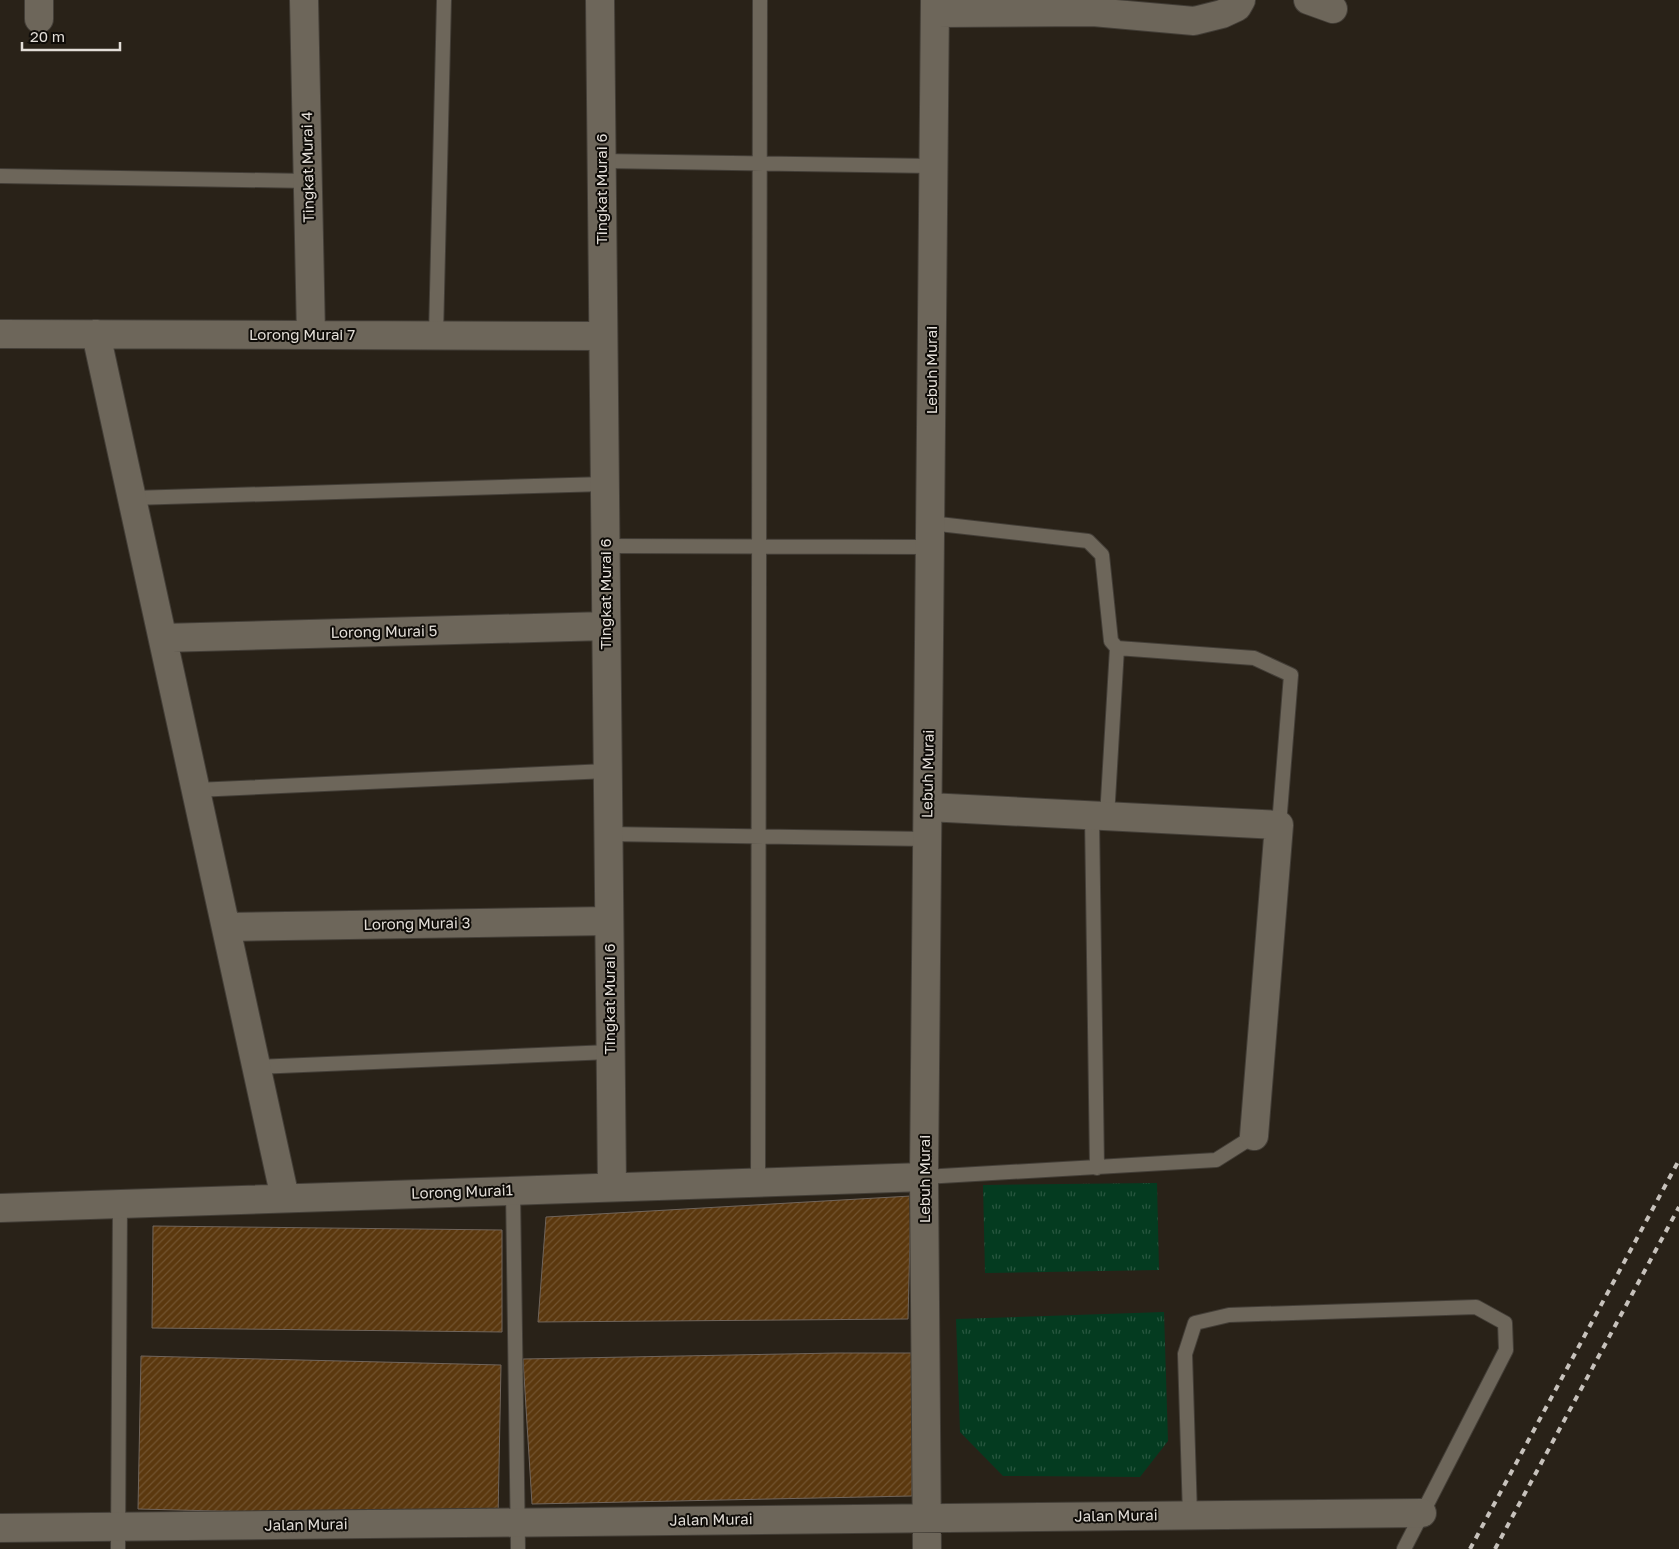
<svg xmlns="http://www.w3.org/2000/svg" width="1679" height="1549" font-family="'Golos Text',sans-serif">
<defs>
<pattern id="park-tufts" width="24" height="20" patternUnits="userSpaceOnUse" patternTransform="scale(1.25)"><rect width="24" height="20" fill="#043b20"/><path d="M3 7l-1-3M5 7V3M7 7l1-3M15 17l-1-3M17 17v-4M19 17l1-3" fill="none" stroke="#285740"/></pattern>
<pattern id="building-hatch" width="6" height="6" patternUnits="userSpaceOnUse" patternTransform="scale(1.25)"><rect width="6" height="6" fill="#5b380e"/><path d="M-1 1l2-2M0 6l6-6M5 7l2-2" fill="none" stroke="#725430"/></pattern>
</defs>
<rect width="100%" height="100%" fill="#292218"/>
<path fill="url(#park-tufts)" d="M1157,1183l2,87 -174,3 -2,-88z
M1164,1312l4,129 -28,36 -137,-1 -43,-44 -4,-113z"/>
<path fill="url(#building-hatch)" stroke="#70655c" d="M911,1196l-3,123 -370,3 8,-105z
M153,1226l349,4v102l-350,-4z
M837,1353h75v143l-380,8 -9,-145z
M141,1356l360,9 -3,153 -360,-9z"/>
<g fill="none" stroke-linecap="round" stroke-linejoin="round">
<defs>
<path id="lane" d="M602,161l331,5
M0,176l308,5
M436,335l8,-335
M132,498l473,-14
M930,523l158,18 14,14 9,86 6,7 137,10 37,17 -12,150
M605,546l325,1
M196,790l411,-19
M1092,816l5,352
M1107,817l10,-169
M608,834l319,5
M256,1067l354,-15
M924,1177l292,-17 38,-24
M758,1182l2,-1182
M513,1190l5,359
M1190,1515l-5,-161 10,-31 34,-8 247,-8 29,16 1,27 -102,199
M118,1549l2,-345"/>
<path id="street" d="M304,0l7,335
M600,0l12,1187
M1308,0l25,9
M935,13l158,-1 101,9 28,-7 15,-7 4,-7
M39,19v-19
M0,334l603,2
M96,334l189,864
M163,638l443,-12
M928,807l351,18 -25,311
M226,927l383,-6
M0,1208l924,-31
M0,1528l1422,-15
M927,1549l-3,-372 11,-1177"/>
</defs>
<use href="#lane" stroke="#433e37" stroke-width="16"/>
<use href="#street" stroke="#433e37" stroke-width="30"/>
<use href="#lane" stroke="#6d665a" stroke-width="14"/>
<use href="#street" stroke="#6d665a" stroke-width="28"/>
<path stroke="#c7c2bc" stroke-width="4" stroke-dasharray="6 6" stroke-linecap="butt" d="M1470,1549l209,-389
M1495,1549l184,-342"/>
</g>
<g text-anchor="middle" stroke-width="4" stroke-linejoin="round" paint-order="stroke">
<g font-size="15" fill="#e3ded8" stroke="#0f0c08">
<text transform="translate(308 167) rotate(-91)" y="5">Tingkat Murai 4</text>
<text transform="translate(602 189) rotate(-90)" y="5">Tingkat Murai 6</text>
<text x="302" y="340">Lorong Murai 7</text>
<text transform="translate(932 370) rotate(-90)" y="5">Lebuh Murai</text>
<text transform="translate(606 594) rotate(-90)" y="5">Tingkat Murai 6</text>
<text transform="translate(384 632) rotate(-1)" y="5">Lorong Murai 5</text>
<text transform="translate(928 774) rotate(-89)" y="5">Lebuh Murai</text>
<text transform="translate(417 924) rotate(-1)" y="5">Lorong Murai 3</text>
<text transform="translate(610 999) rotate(-90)" y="5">Tingkat Murai 6</text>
<text transform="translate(925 1179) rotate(-90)" y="5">Lebuh Murai</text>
<text transform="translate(462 1192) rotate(-2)" y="5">Lorong Murai1</text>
<text transform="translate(1116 1516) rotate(-1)" y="5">Jalan Murai</text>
<text transform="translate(711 1520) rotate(-1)" y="5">Jalan Murai</text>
<text transform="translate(306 1525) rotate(-1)" y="5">Jalan Murai</text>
</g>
</g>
<path d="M22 42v8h98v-8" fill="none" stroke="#e3ded8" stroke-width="2.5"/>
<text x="30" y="42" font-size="15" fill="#e3ded8" stroke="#0f0c08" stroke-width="4" paint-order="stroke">20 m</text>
</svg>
